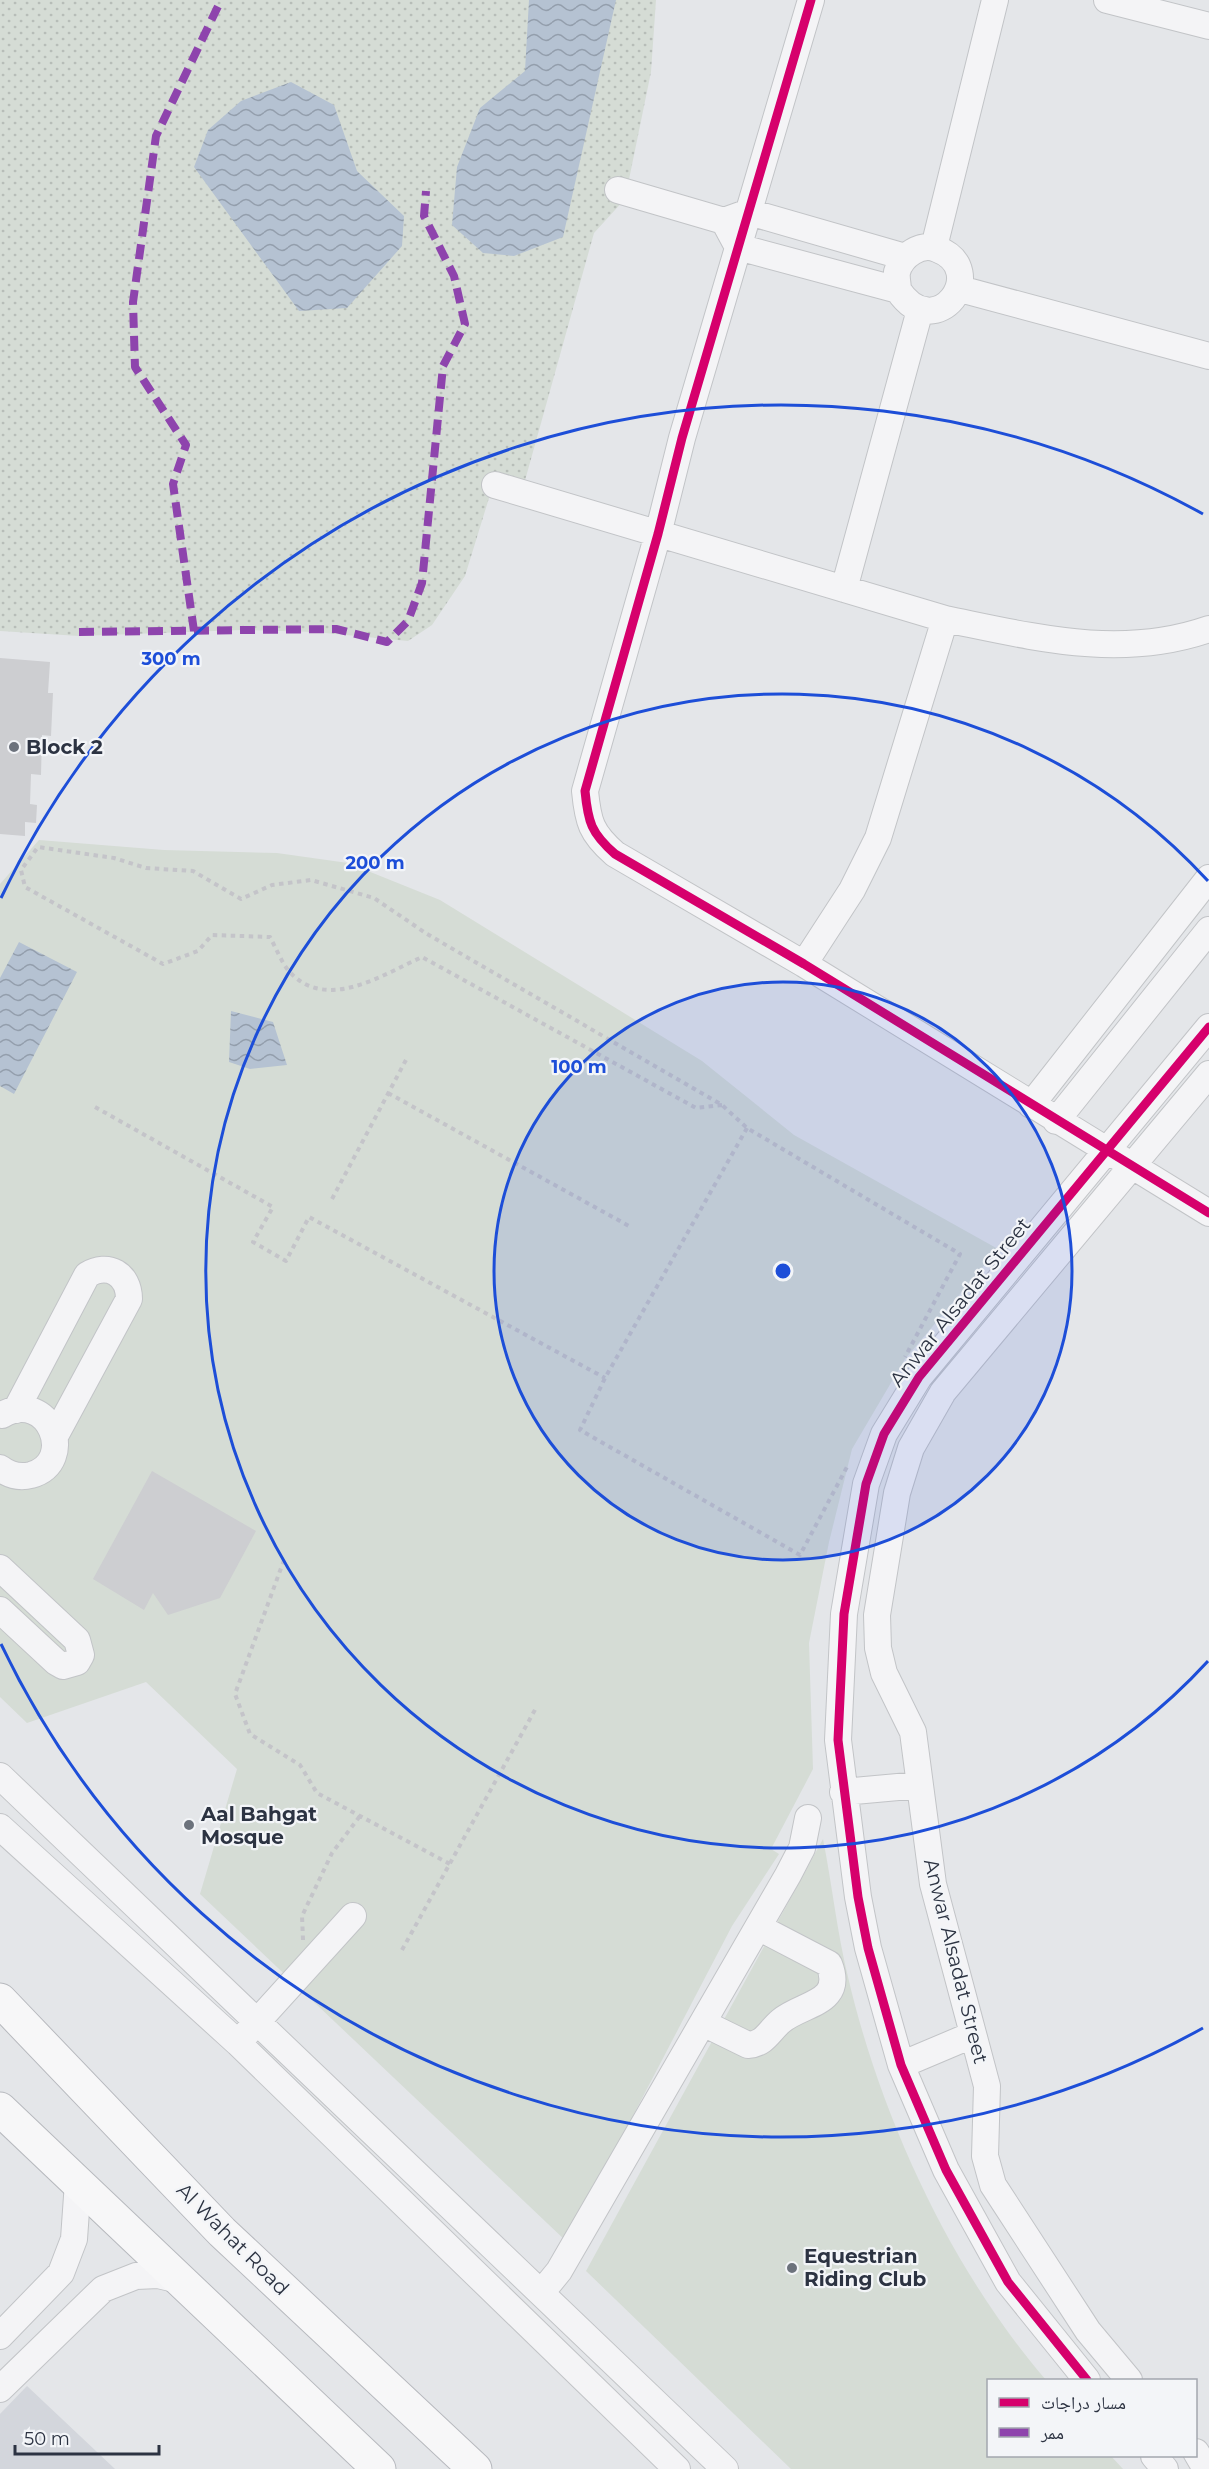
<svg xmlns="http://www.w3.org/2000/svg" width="1209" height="2469" font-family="Montserrat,'Noto Naskh Arabic',sans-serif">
<defs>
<pattern id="grass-dots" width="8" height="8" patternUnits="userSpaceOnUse" patternTransform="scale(1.5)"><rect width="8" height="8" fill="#d5dcd5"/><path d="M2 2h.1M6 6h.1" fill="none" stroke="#b7bdb8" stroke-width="1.8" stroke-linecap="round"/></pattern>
<pattern id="water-waves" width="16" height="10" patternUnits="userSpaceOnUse" patternTransform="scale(1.5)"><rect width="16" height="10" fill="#b5c2d2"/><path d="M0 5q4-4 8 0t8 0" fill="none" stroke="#939eac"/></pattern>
</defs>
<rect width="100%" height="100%" fill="#e4e6e9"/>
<path fill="#d3d6dc" d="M27,2386l88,83h-115v-55z"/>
<path fill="url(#grass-dots)" d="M0,0h656l-5,72 -26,127 -31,34 -75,269 -30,-4 -24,78 -33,49 -24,16 -93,-9 -74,-2 -162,6 -79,-5z"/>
<path fill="#d5dcd5" d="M39,840l125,10 113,3 71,10 92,37 262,161 92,74 204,114 -93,110 -53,90 -23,93 -20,101 4,126 -42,80 8,5 -47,72 -165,316 -367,-348 37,-125 -91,-87 -119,41 -27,-26v-813z
M823,1839c9,45 14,93 25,138 33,141 103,293 198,403h-58v76h123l12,13h-332l-205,-198z"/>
<path fill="url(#water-waves)" d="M529,0h87l-53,237 -49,19 -31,-3 -31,-28 5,-58 23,-59 45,-37z
M291,82l43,23 23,66 47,45 -2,30 -55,62 -48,3 -105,-144 14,-37 33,-29z
M19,942l58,30 -63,122 -14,-8v-108z
M231,1011l42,11 14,43 -37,4 -21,-7z"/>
<path fill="#cdced1" d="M0,658l50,4 -2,31h5l-2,43 -9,-1 -1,40 -10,-1 -1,30 7,1 -1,18 -11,-1v14l-25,-2z
M152,1471l104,60 -36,67 -52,17 -15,-22 -9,17 -51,-31z"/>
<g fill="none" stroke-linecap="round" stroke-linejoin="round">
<defs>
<path id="minor" d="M811,0l-129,438 -24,96 -73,257c3,31 6,42 30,63l189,110 405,249
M1107,0l102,26
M618,190l106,31 25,-9 156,45
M724,221l14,26 160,43c38,57 94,-20 39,-41 -16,-7 -36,7 -40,23 -1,5 1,13 1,18
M934,247l61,-247
M960,289l249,67
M495,485l450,134c89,18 175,41 264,10
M844,589l76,-279
M804,964l48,-74 26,-52 67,-219
M1031,1105l178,-227
M1056,1121l153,-191
M16,1410l71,-135c21,-13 42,-1 42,24l-74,137
M0,1468c9,7 19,10 31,7 47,-13 18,-87 -29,-60
M0,1568l77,72 4,15 -4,7 -14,4 -7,-4 -56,-52
M0,1776l725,693
M843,1792l77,-7
M0,1827l238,216 439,426
M703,2023l45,22c17,-1 21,-14 33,-24 21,-18 64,-17 48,-57l-71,-37
M246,2034l107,-118
M901,2065l71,-30
M541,2293l18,-22 229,-396 14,-27 6,-30
M0,2336l61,-63 13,-34 4,-57
M1087,2380l-79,-98 -62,-112 -45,-105 -33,-117 -10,-51 -20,-157 6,-126 22,-130 18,-50 35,-57 290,-350
M1129,2380l-41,-49 -95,-146 -8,-29 2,-70 -54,-202 -20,-152 -29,-59 -6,-25 -1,-33 20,-122 14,-45 32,-56 266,-318
M0,2389l103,-100 33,-13 22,-1 21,5
M1196,2452l10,17
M1154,2456l11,13"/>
<path id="highway" d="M0,2000l222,232 253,237
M0,2109l379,360"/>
</defs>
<use href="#minor" stroke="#c2c4c7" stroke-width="28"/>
<use href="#highway" stroke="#b7b9be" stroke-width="35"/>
<path stroke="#c4c4c9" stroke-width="4" stroke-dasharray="4.5 4.5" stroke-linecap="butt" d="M388,1093l241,133
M722,1105l-26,3 -274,-151c-42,19 -97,56 -134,13 -7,-9 -12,-22 -18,-33l-58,-2 -14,16 -35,13 -138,-77 -4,-17 17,-23 76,11 32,10 47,3 48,28 31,-14 39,-5 63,18 53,36 295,171 25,23 213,126 -55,103
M95,1107l178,100 -20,35 33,19 23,-44 296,161
M747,1128l-142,250 -25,52 220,125 48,-90
M332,1199l75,-141
M284,1560l-49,134 15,40 50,31 17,28 133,71
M303,1940l-1,-24 30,-63 28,-37
M402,1950l134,-242"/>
<use href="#minor" stroke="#f4f4f6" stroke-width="26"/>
<use href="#highway" stroke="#f7f7f8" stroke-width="33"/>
<path stroke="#8e44ad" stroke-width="8" stroke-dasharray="15 8" stroke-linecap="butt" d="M194,631l-21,-147 13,-39 -51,-78 -2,-65 23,-166 65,-136
M79,632l257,-3 51,13 21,-21 14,-38 21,-217 22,-42 -11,-48 -30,-60 2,-25"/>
<defs>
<path id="cycleway" d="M811,0l-129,438 -24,96 -73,257c3,31 6,42 30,63l189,110 405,249
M1087,2380l-79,-98 -62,-112 -45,-105 -33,-117 -10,-51 -20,-157 6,-126 22,-130 18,-50 35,-57 290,-350"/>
</defs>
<use href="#cycleway" stroke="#f3f5f8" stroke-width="13"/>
<use href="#cycleway" stroke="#d6006c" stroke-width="9"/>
</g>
<circle cx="783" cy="1271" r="289" fill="#1d4ed8" fill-opacity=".12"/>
<g fill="none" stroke="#1d4ed8" stroke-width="3">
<circle cx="783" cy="1271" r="289"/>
<path d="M1208 1661A577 577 0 1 1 1208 881"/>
<path d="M1203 2028A866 866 0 0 1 1 1644M1 898A866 866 0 0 1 1203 514"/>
</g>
<g fill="#6c727c" stroke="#f3f5f8" stroke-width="2">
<circle cx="14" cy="747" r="6"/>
<circle cx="189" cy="1825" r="6"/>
<circle cx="792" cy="2268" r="6"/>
</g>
<g text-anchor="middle" stroke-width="4.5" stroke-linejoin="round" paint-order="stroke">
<g font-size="20" font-weight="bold" fill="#2c3342" stroke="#f3f5f8" text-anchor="start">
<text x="26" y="754">Block 2</text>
<text x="201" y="1821">Aal Bahgat<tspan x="201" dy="23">Mosque</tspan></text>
<text x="804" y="2263">Equestrian<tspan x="804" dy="23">Riding Club</tspan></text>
</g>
<g font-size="20" fill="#2c3342" stroke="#f3f5f8">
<text transform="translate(960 1302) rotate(-51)" y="7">Anwar Alsadat Street</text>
<text transform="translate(956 1961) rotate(76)" y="7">Anwar Alsadat Street</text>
<text transform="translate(233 2239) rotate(45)" y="7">Al Wahat Road</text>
</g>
</g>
<circle cx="783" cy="1271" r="9" fill="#1d4ed8" stroke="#f3f5f8" stroke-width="3"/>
<g font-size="18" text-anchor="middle" font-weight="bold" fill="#1d4ed8" stroke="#f3f5f8" stroke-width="4.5" stroke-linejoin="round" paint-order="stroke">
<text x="171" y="665">300 m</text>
<text x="375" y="869">200 m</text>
<text x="579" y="1073">100 m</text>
</g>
<rect x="987" y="2379" width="210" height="78" fill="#f3f5f8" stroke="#a3a7af" stroke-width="1.5"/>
<rect x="999" y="2398" width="30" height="9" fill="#d6006c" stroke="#a3a7af" stroke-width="1.5"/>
<text x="1041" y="2409" font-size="18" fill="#2c3342">مسار دراجات</text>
<rect x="999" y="2428" width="30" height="9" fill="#8e44ad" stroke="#a3a7af" stroke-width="1.5"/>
<text x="1041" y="2439" font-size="18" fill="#2c3342">ممر</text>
<path d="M15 2445v9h144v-9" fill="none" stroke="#2c3342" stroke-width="3"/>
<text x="24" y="2445" font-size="18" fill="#2c3342" stroke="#f3f5f8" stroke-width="4.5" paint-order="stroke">50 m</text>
</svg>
